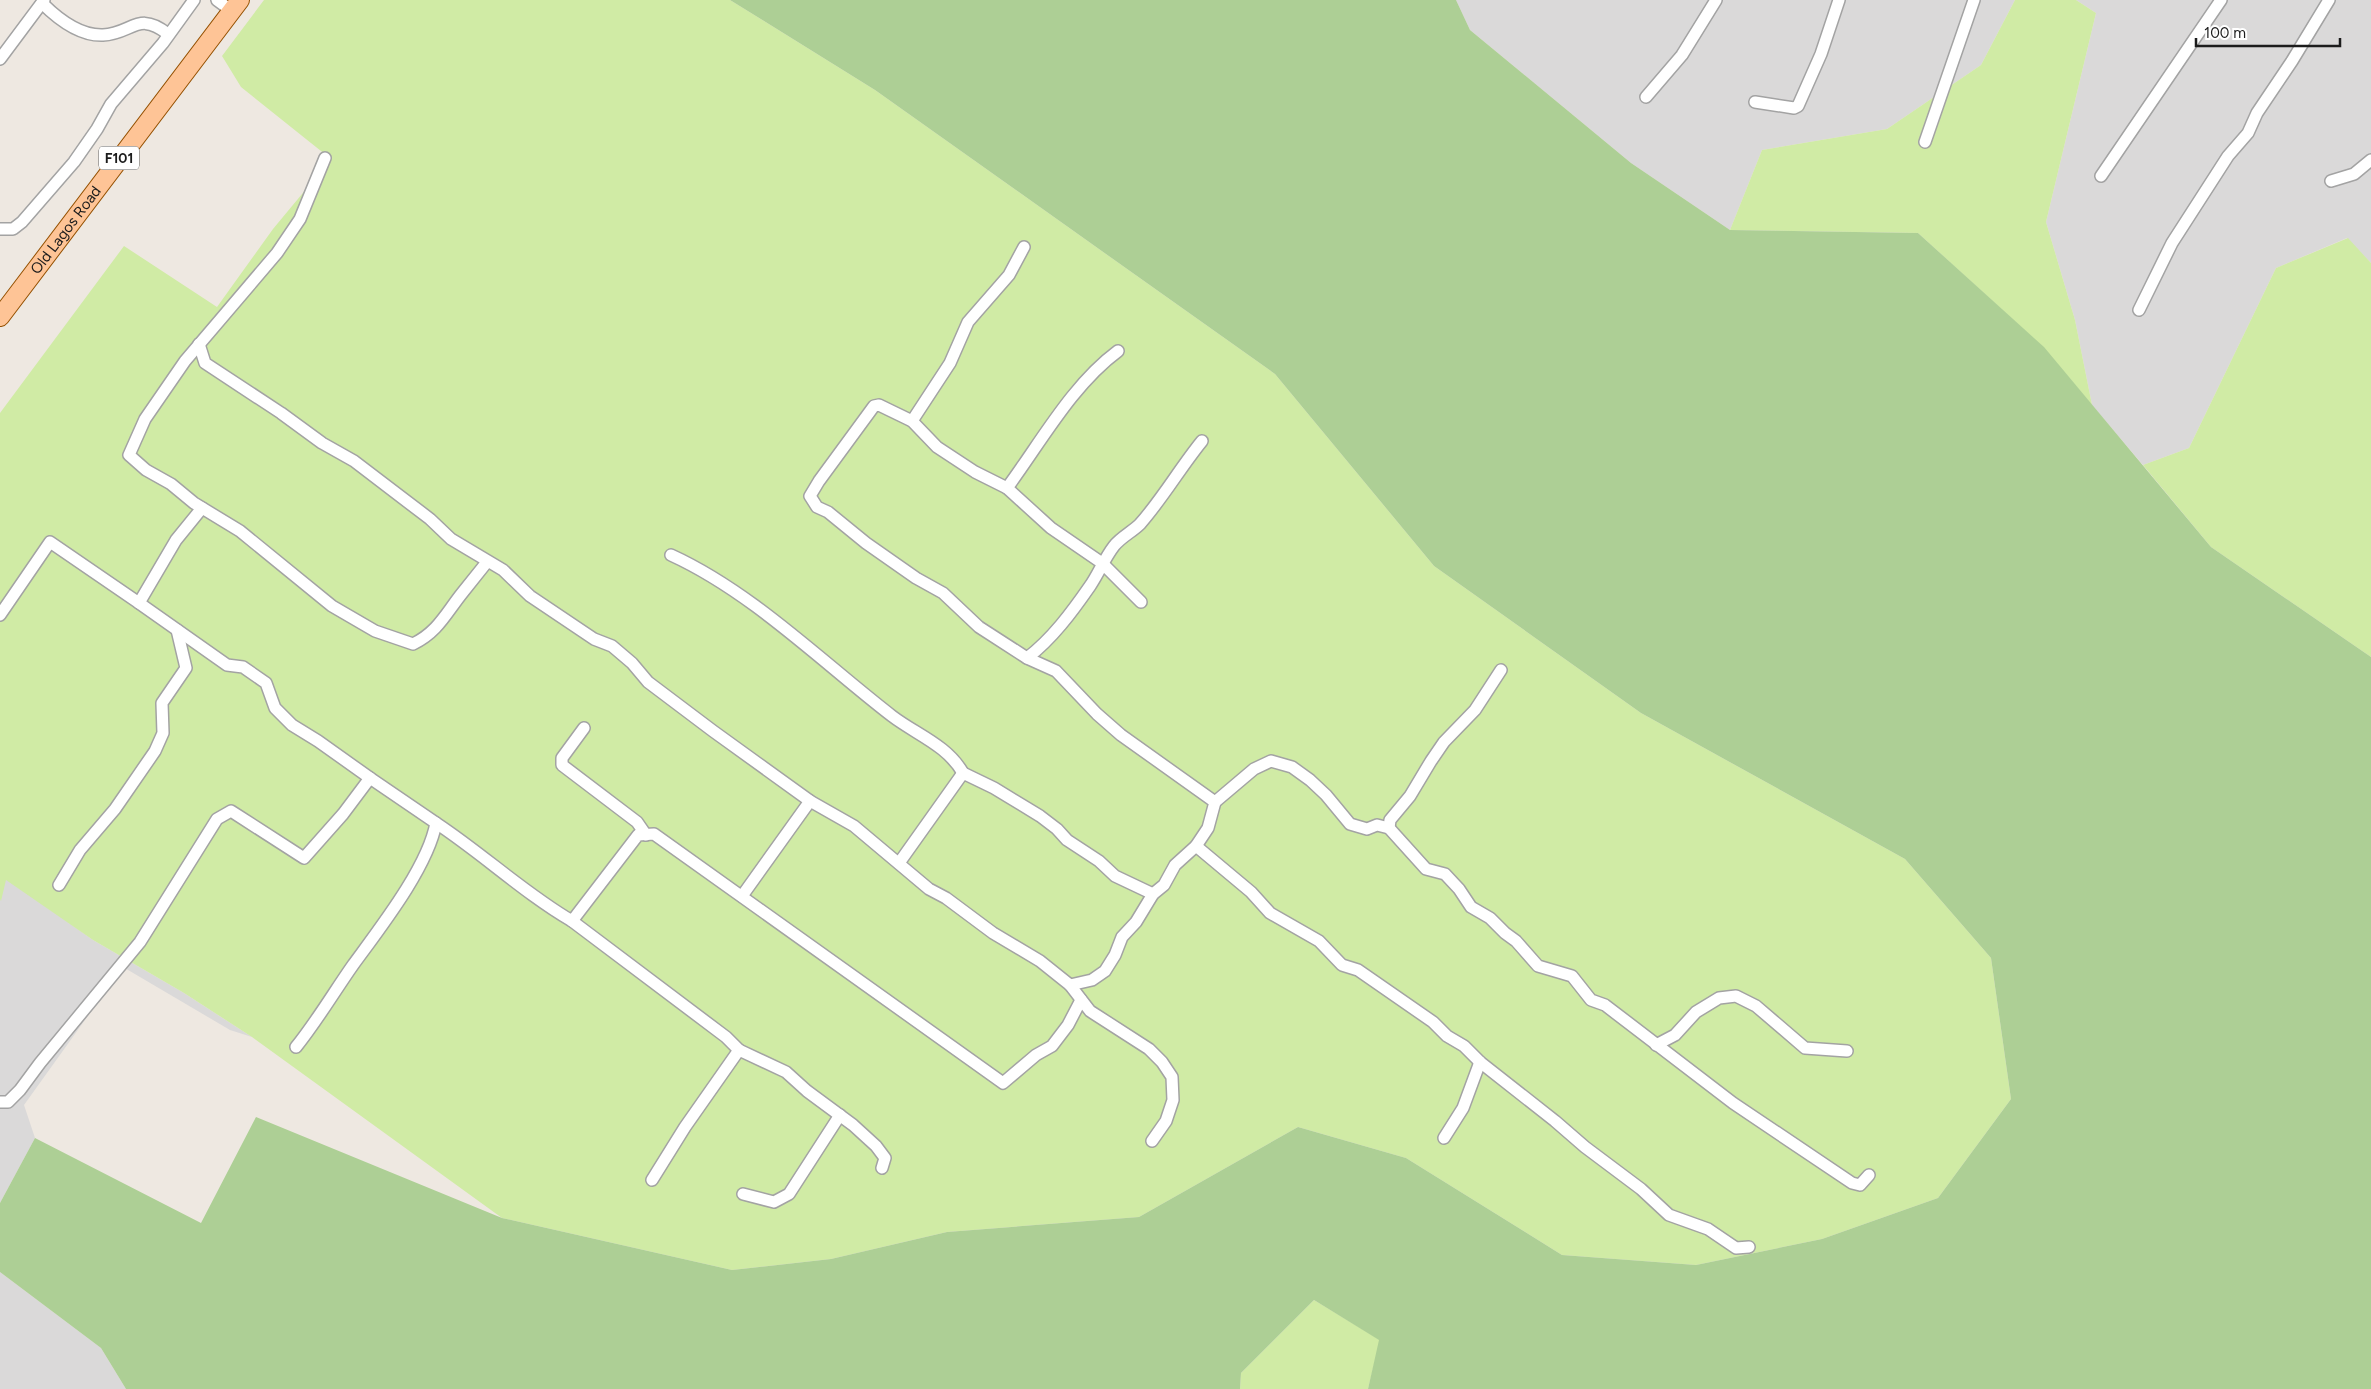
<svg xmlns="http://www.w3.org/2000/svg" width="2371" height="1389" viewBox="0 0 2371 1389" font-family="Figtree,sans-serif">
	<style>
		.residential { fill: #dad9d9 }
		.grass { fill: #d0eba5 }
		.forest { fill: #adcf95 }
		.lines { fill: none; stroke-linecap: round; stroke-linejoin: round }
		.street-casing { stroke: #a3a3a3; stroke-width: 14 }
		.primary-casing { stroke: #945000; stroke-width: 20 }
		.street { stroke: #fff; stroke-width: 11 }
		.primary { stroke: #fec496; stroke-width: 18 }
		.labels { text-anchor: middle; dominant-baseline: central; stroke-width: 4.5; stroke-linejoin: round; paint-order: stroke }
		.shield { fill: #fff; stroke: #606060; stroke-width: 1 }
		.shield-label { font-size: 14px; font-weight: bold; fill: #1c1c1c }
		.street-label { font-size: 15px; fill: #1c1c1c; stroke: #fff }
	</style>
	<rect width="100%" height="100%" fill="#eee8e1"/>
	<!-- residential -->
	<g class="residential">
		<polygon points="1456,0 2015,0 1981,65 1887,129 1762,150 1730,230 1631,163 1470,30"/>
		<polygon points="2076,0 2371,0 2371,263 2347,238 2276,268 2189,448 2143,465 2092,405 2075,320 2046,222 2096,13"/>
		<polygon points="0,874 93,940 184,993 252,1037 230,1030 123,967 24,1105 35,1138 0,1203"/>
		<polygon points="0,1272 101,1348 126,1389 0,1389"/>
	</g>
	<!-- grass -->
	<g class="grass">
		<polygon points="264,0 730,0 875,90 1275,374 1434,566 1641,713 1905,859 1991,958 2011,1099 1938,1198 1822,1239 1696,1265 1562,1255 1406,1158 1298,1127 1139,1217 947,1232 831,1259 732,1270 502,1218 252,1037 184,993 93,940 6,880 1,901 0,899 0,413 124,246 217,307 273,229 331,159 241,87 222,56"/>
		<polygon points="2015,0 2076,0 2096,13 2046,222 2075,320 2092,405 2043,347 1918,233 1730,230 1762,150 1887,129 1981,65"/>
		<polygon points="2348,238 2371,263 2371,657 2211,547 2143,465 2189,448 2276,268"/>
		<polygon points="1314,1300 1380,1340 1368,1389 1240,1389 1241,1373"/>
	</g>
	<!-- forest -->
	<polygon class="forest" points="730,0 1456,0 1470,30 1631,163 1730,230 1918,233 2044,347 2211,547 2371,657 2371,1389 1368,1389 1379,1340 1314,1300 1241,1373 1240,1389 126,1389 101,1348 0,1272 0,1203 35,1138 201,1223 256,1117 502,1218 732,1270 831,1259 947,1232 1139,1217 1298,1127 1406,1158 1562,1255 1696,1265 1822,1239 1938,1198 2011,1099 1991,958 1905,859 1641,713 1434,566 1275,374 875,90"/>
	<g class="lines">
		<defs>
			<g id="street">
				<polyline points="217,0 232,11"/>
				<path d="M42,3C57,18 79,36 103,35C132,34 138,10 168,34"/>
				<polyline points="0,59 44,0"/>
				<polyline points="1646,97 1682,55 1716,0"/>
				<polyline points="1755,102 1794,108 1798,106 1821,54 1839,0"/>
				<polyline points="1925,142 1974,0"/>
				<path d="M325,158L300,219L277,253L185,361L145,419L129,455L146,470L171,484L194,503L240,531L332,606L375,631L413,644C438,632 446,613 463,592C471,582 479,572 487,562"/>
				<polyline points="2101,176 2221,0"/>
				<polyline points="2331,181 2354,174 2371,160"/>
				<polyline points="0,229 13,229 22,222 74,162 97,129 111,104 163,43 194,0"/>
				<polyline points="2139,310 2172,243 2228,156 2248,133 2257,113 2292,61 2329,0"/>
				<polyline points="199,344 205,363 281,413 322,443 354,461 430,519 451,539 503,570 530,596 594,639 612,646 632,663 648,682 713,731 810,801 854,826 929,889 946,898 993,933 1040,961 1070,985 1090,1011 1149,1049 1162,1062 1172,1077 1173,1100 1166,1121 1152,1141"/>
				<polyline points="912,421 950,363 968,322 1009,275 1024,247"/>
				<path d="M1007,488C1041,442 1072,385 1118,351"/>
				<path d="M671,555C752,592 822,662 892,716C917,735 947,745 963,773"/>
				<polyline points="0,615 50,542 139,603"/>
				<path d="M1027,658C1052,639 1072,612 1090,586C1099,573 1104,559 1114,546C1121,537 1132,532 1140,524C1163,498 1180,468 1202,441"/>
				<polyline points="584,728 562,758 562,765 637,822 646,835"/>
				<polyline points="1215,802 1254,769 1271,761 1292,767 1310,780 1326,795 1350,824 1367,829 1377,825 1389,828 1426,869 1445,874 1459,889 1471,907 1490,918 1505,933 1516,941 1538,966 1572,976 1591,1000 1605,1005 1733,1103 1852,1183 1860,1185 1869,1175"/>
				<path d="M436,823C483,854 524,893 572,921L638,835L654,834L1003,1083L1036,1055L1052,1046L1068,1025L1081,1000"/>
				<polyline points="1389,828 1390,820 1410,796 1431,761 1444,742 1475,710 1501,670"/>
				<polyline points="1196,846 1251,892 1270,913 1319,941 1342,965 1358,970 1433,1022 1447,1036 1464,1046 1480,1062 1555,1121 1585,1147 1641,1189 1669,1215 1708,1229 1736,1248 1749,1247"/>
				<polyline points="899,863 963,773 994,788 1040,816 1057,829 1067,840 1099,861 1115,876 1153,894"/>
				<polyline points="59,885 80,850 115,809 155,751 163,733 162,703 186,668 177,630"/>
				<polyline points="742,896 810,801"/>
				<polyline points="572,921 726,1037 739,1050 685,1127 652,1180"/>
				<polyline points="1070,985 1092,980 1105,971 1115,955 1122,937 1136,922 1153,894 1164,885 1175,865 1196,846 1208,828 1215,802 1121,735 1097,714 1056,671 1027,658 979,627 943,593 916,578 866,543 828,512 817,507 810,496 819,481 874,406 879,405 912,421 937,447 975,472 1007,488 1051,528 1102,563 1141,602"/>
				<polyline points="1656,1045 1675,1035 1696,1012 1719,998 1736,996 1756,1006 1805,1048 1847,1051"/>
				<path d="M296,1047C317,1021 334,992 353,965C380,928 428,867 436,823L370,778"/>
				<polyline points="739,1050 786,1072 807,1091 853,1125 876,1146 885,1158 882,1168"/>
				<polyline points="0,1102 8,1102 20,1090 40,1063 140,942 217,819 231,811 304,858 343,814 370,778 318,741 292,725 275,708 266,683 243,667 227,665 139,603 176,540 202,508"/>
				<polyline points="1444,1138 1463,1108 1480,1062"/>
				<polyline points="743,1194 774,1202 789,1194 840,1115"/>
			</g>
			<g id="primary">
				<path id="s1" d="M0,317L240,0"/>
			</g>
		</defs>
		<!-- street casing -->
		<use href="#street" class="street-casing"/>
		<!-- primary casing -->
		<use href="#primary" class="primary-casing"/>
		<!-- street -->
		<use href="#street" class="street"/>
		<!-- primary -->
		<use href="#primary" class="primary"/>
	</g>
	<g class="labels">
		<!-- shield labels -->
		<rect class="shield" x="99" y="146.5" width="40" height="23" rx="4"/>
		<g class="shield-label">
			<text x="119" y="158">F101</text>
		</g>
		<!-- street labels -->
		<g class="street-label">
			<text stroke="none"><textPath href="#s1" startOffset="109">Old Lagos Road</textPath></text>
		</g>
	</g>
	<!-- scale -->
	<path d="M2196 38v8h144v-8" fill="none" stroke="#1c1c1c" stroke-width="2.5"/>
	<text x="2204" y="38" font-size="15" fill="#1c1c1c" stroke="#ffffff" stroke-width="4" paint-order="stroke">100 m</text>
</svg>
